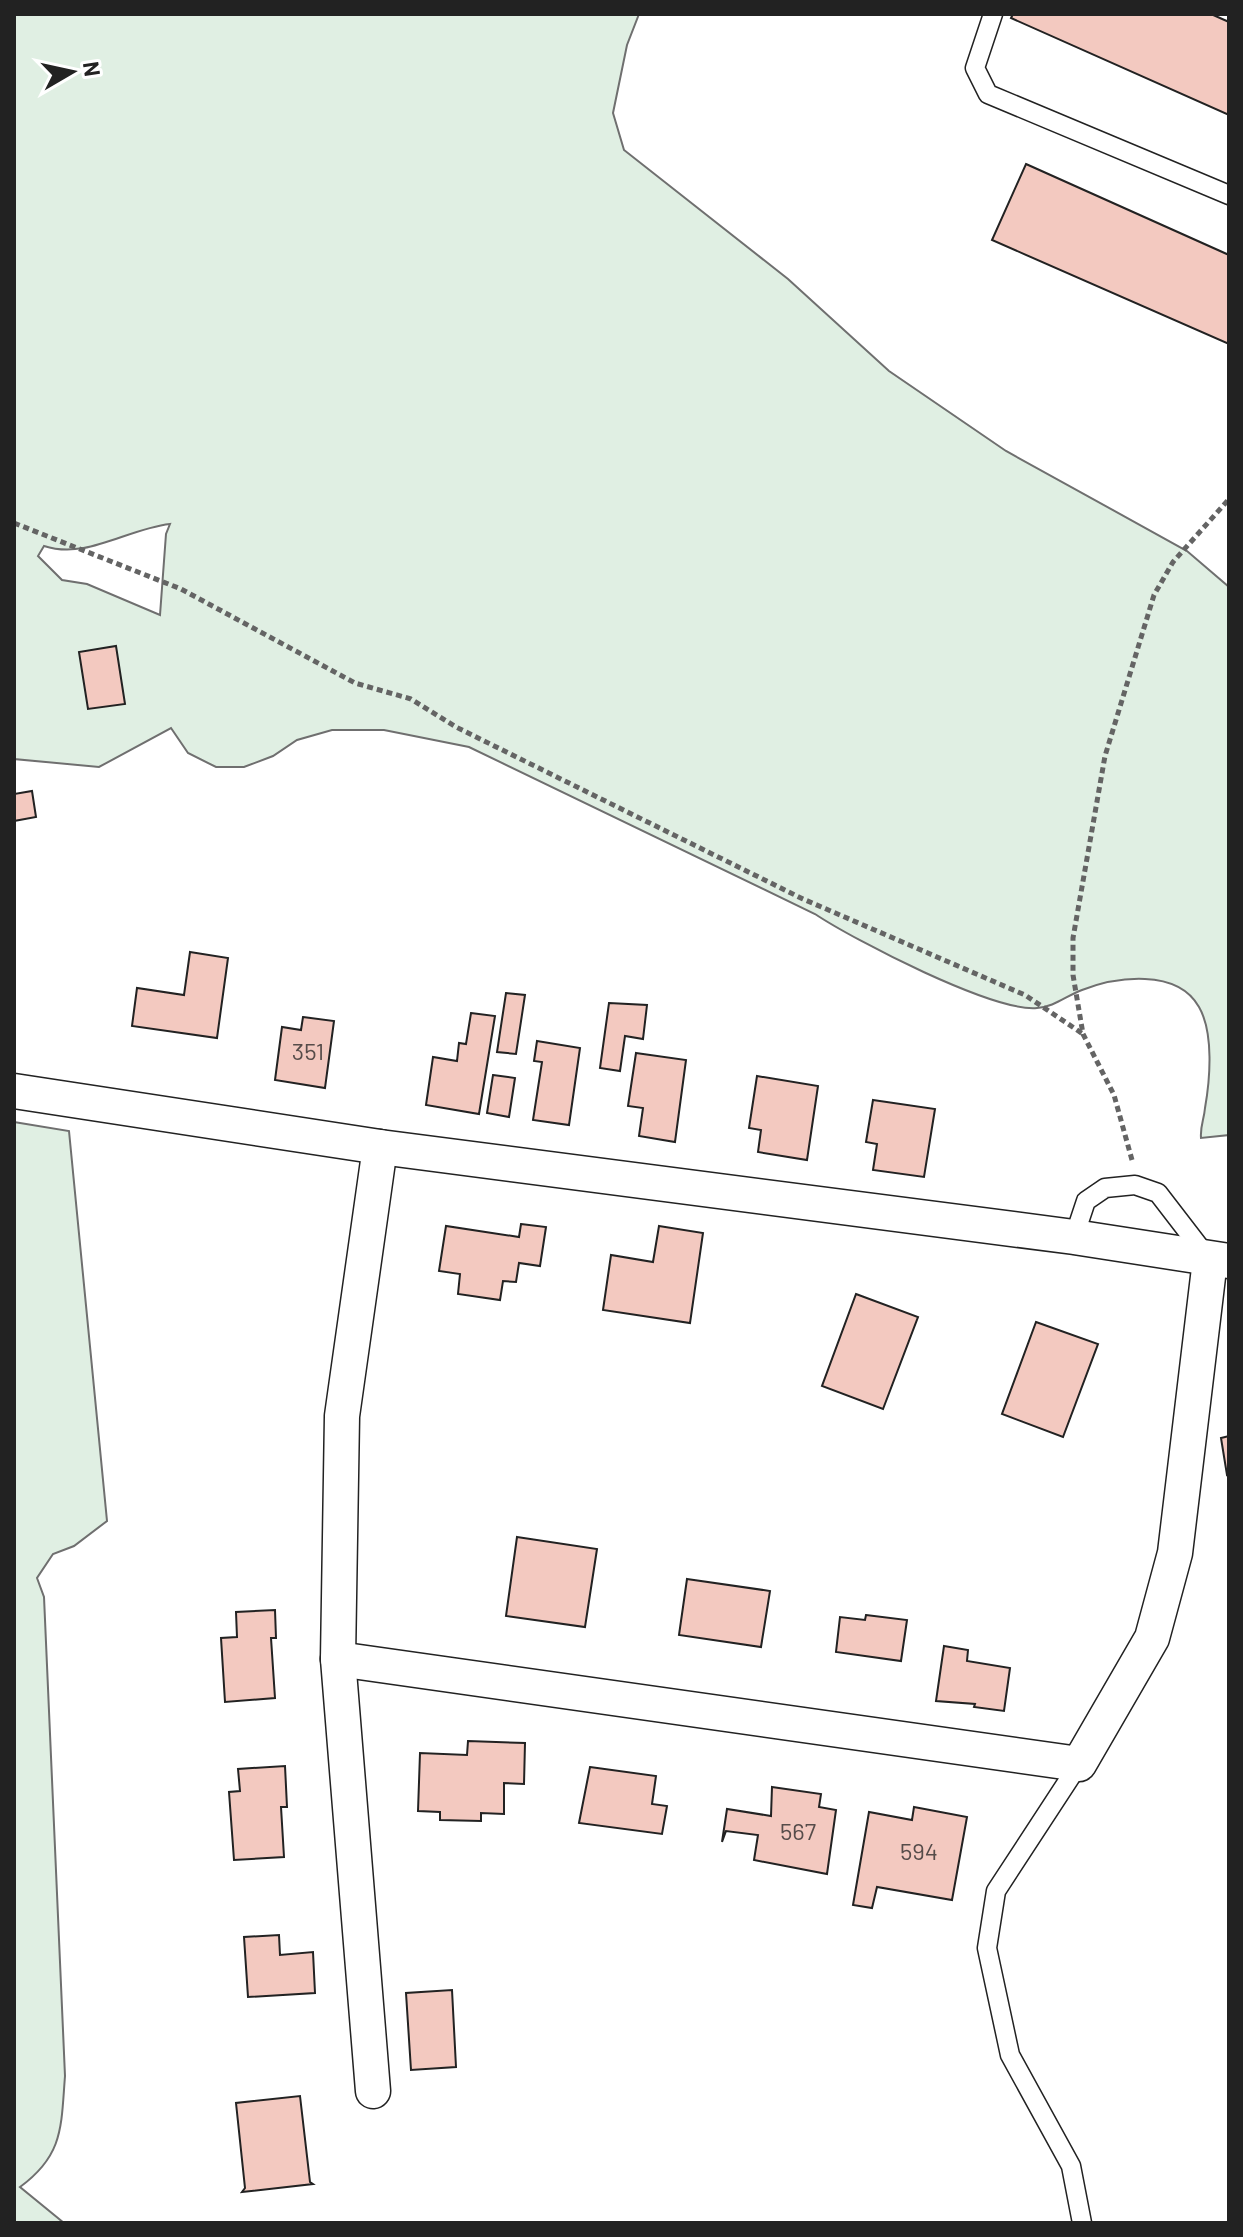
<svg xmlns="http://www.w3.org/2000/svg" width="1243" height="2237" viewBox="0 0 1243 2237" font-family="Barlow,sans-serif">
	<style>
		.green { fill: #e0efe3; stroke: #6f6f6f; stroke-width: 2; fill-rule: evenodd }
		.building { fill: #f3c9c0; stroke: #222; stroke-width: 2 }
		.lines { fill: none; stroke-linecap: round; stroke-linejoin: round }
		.service-casing { stroke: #222; stroke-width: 21 }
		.minor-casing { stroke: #222; stroke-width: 37 }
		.path { stroke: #646464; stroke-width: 5; stroke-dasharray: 6 4; stroke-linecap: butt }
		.service { stroke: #fff; stroke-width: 18 }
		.minor { stroke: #fff; stroke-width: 34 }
		.labels { text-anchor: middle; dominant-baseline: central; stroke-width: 6; stroke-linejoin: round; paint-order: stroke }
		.number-label { font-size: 24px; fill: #564c4a }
	</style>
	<rect width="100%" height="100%" fill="#fff"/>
	<!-- green -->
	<g class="green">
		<path d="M14,14H639L627,45L613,113L624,150L788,279L889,371L1006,451L1187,551L1229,587V1135L1201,1138C1200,1126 1204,1120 1205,1108C1210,1080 1214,1033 1199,1007C1177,968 1116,977 1082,990C1066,996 1054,1007 1037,1008C993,1012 854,940 815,914L469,747L384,730H332L297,740L273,756L244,767H216L188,753L171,728L99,767L14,759ZM170,524L166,534L160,615L87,584L62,580L38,556L44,546C87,560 126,529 170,524Z"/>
		<path d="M14,1122L69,1131L107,1521L74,1546L53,1554L37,1578L44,1597L65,2076C61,2126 64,2155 20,2187L64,2223H14Z"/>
	</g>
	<!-- building -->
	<g class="building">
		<polygon points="1013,14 1211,14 1229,22 1229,115 1011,18"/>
		<polygon points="1026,164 1229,255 1229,344 992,240"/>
		<polygon points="116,646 125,704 88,709 79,652"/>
		<polygon points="32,791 36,817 14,821 14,794"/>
		<polygon points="190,952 228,958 217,1038 132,1026 137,988 184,995"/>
		<polygon points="506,993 525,995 516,1054 497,1052"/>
		<polygon points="609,1003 647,1005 643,1039 625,1036 620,1071 600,1068"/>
		<polygon points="471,1013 495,1016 479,1114 426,1105 433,1057 457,1061 459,1043 466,1044"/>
		<polygon points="303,1017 334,1021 325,1088 275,1080 282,1027 301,1030"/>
		<polygon points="537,1041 580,1048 569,1125 533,1120 542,1062 534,1061"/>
		<polygon points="636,1053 686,1060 675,1142 639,1136 643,1108 628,1106"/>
		<polygon points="493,1075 515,1078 509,1117 487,1113"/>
		<polygon points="757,1076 818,1086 807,1160 758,1152 761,1130 749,1128"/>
		<polygon points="873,1100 935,1109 924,1177 873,1170 877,1144 866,1142"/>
		<polygon points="521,1224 546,1227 540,1266 519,1263 516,1282 503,1281 500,1300 458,1294 460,1274 439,1271 446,1226 519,1237"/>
		<polygon points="659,1226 703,1233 690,1323 603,1310 611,1255 653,1262"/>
		<polygon points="856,1294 918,1317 883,1409 822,1386"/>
		<polygon points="1036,1322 1098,1344 1063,1437 1002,1414"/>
		<polygon points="1229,1436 1229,1474 1227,1475 1221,1438"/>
		<polygon points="517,1537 597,1549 585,1627 506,1616"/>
		<polygon points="687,1579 770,1591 761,1647 679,1635"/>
		<polygon points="275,1610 276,1638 271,1638 275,1698 225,1702 221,1638 237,1637 236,1612"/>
		<polygon points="866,1615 907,1620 901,1661 836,1652 840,1617 865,1620"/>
		<polygon points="944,1646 968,1650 967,1661 1010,1668 1004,1711 974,1707 975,1704 936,1701"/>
		<polygon points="468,1741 525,1743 524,1784 504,1783 504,1814 481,1813 481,1821 440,1820 440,1812 418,1811 420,1753 467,1755"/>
		<polygon points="285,1766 287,1807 281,1807 284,1857 234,1860 229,1792 240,1791 238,1769"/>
		<polygon points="590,1767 656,1776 652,1804 667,1806 662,1834 579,1823"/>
		<polygon points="772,1787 821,1794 819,1807 836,1810 827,1874 754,1860 758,1835 726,1831 722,1842 727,1809 771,1816"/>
		<polygon points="914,1807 967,1817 952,1900 877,1887 872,1908 853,1905 869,1812 912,1820"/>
		<polygon points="279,1935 280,1955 313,1952 315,1993 248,1997 244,1937"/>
		<polygon points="452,1990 456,2067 411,2070 406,1993"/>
		<polygon points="300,2096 310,2182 313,2184 242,2192 245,2188 236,2103"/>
	</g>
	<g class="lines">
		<defs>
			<g id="service">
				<polyline points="993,14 975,68 988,94 1229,195"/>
				<polyline points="1074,1237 1086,1201 1105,1188 1135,1185 1158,1193 1208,1258"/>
				<polyline points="1079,1764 996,1891 987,1948 1010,2055 1071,2166 1082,2223"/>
			</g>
			<g id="minor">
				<polyline points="14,1091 380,1147 1074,1237 1229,1261"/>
				<polyline points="338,1659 1079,1764 1152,1638 1175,1553 1210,1260"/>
				<polyline points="373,2091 338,1659 342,1416 380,1147"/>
			</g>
		</defs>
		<!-- service casing -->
		<use href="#service" class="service-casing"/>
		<!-- minor casing -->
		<use href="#minor" class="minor-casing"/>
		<!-- path -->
		<g class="path">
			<polyline points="14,523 181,589 355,683 411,699 456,727 803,899 1025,995 1083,1034"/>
			<polyline points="1132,1160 1114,1095 1083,1034 1073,975 1073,938 1105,756 1154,595 1173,562 1229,499"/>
		</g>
		<!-- service -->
		<use href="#service" class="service"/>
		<!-- minor -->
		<use href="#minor" class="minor"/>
	</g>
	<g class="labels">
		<!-- number labels -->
		<g class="number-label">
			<text x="308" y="1050">351</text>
			<text x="798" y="1830">567</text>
			<text x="919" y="1850">594</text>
		</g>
	</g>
	<!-- border -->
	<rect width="1243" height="2237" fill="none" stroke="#222222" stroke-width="32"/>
	<!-- north arrow -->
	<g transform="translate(72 72) rotate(81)" stroke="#ffffff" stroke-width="6" paint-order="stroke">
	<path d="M0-6L14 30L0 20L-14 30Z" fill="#222222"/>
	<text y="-12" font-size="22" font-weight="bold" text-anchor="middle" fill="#222222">N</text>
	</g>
</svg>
